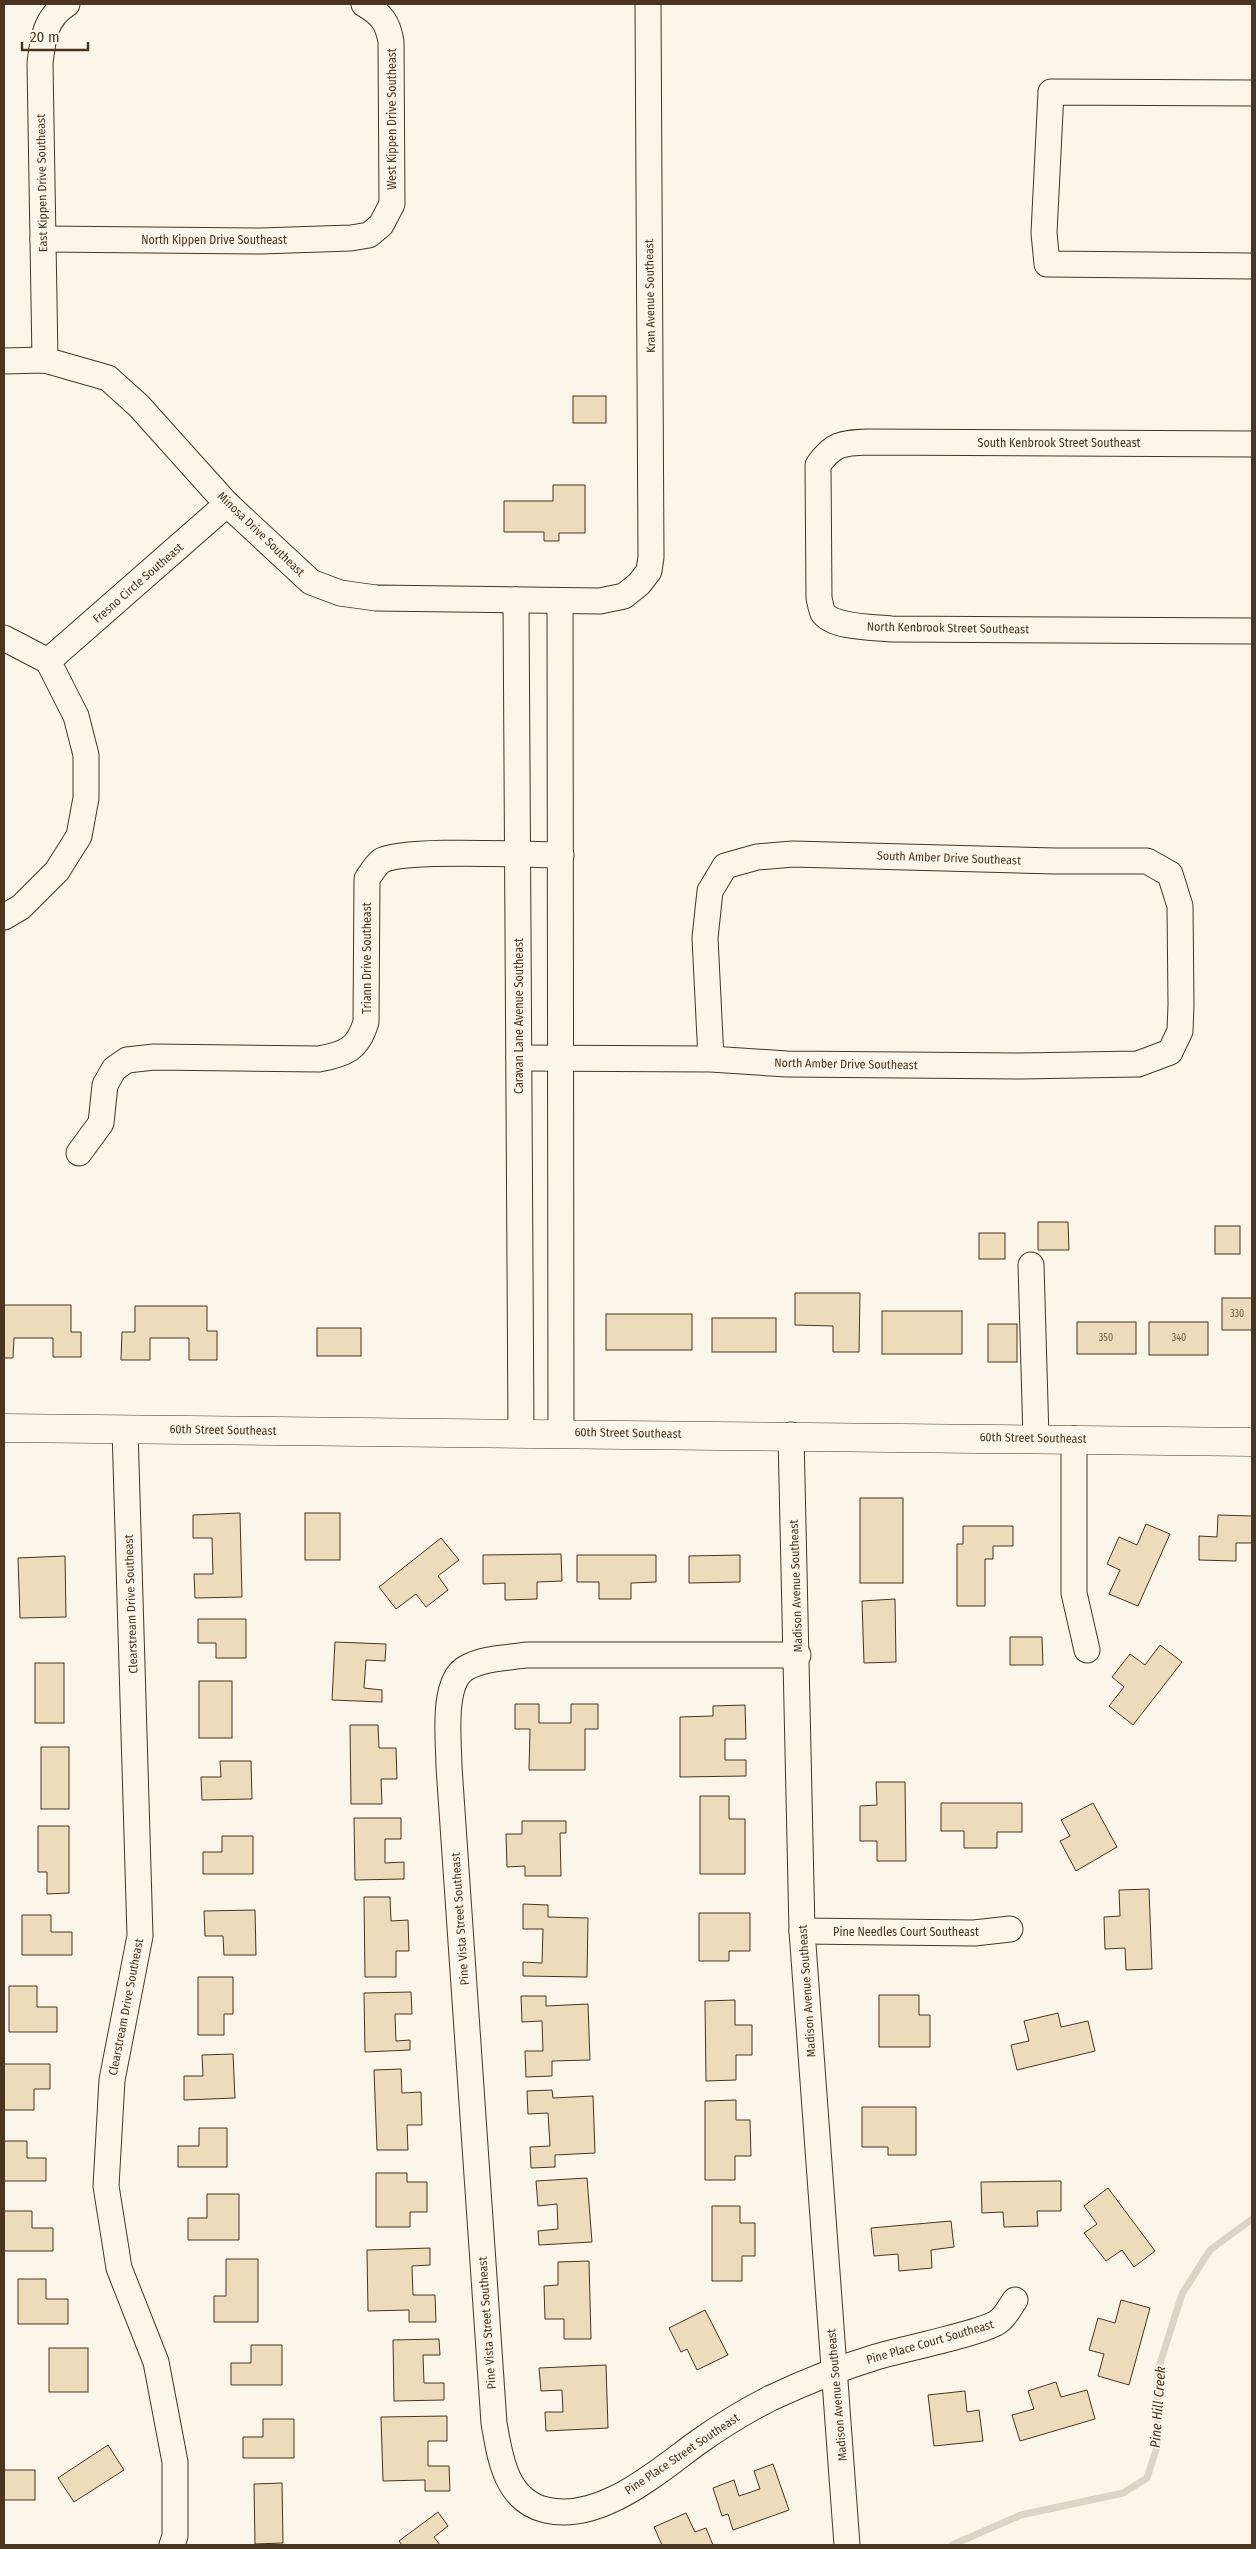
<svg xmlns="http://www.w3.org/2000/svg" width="1256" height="2549" viewBox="0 0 1256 2549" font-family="'Fira Sans Condensed',sans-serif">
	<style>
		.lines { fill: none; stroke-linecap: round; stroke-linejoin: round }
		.stream { stroke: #dcd4c6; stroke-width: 7 }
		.building { fill: #ecdcbc; stroke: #4a3520 }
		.minor-casing { stroke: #4a3520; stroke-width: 27 }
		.major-casing { stroke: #4a3520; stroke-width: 29 }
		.minor { stroke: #fbf6e9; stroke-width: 25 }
		.major { stroke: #fbf6e9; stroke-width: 28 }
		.labels { text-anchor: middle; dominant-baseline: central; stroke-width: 4; stroke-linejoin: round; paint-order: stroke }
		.number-label { font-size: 10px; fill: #725f47 }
		.street-label { font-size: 12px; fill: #4a3520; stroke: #fbf6e9 }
		.water-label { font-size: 14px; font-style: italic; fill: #4a3520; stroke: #fbf6e9 }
	</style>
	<rect width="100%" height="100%" fill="#fbf6e9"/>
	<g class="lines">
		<!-- stream -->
		<polyline class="stream" points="952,2545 1021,2515 1123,2493 1147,2478 1157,2447 1158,2370 1182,2294 1210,2250 1252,2219"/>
	</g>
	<!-- building -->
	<g class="building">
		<rect x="573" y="396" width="33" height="27"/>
		<polygon points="553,485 585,485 585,533 559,533 559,541 544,541 544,532 504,532 504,501 553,501"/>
		<polygon points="1038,1222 1068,1222 1069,1250 1038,1250"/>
		<rect x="1215" y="1226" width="25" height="28"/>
		<rect x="979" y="1233" width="26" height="26"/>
		<polygon points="795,1293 860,1293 859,1352 833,1352 833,1326 795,1325"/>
		<rect x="1222" y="1298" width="30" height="32"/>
		<polygon points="4,1305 71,1305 71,1332 81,1332 81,1357 53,1357 53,1338 14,1338 13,1358 4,1358"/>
		<polygon points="135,1306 207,1306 207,1331 217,1331 217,1360 189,1360 189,1338 150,1338 150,1360 121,1360 122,1332 135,1332"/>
		<rect x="882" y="1311" width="80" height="43"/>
		<rect x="606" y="1314" width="86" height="36"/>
		<rect x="712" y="1318" width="64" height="34"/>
		<rect x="1077" y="1322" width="59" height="32"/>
		<rect x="1149" y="1322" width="59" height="33"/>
		<rect x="988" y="1324" width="29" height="38"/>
		<rect x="317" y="1328" width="44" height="28"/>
		<rect x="860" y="1498" width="43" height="85"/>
		<polygon points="240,1513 242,1597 195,1598 194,1574 213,1574 212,1538 193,1538 193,1515"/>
		<rect x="305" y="1513" width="35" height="47"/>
		<polygon points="1218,1515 1252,1516 1252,1543 1236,1543 1236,1561 1199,1560 1199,1536 1217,1537"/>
		<polygon points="1146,1524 1170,1534 1138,1606 1109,1594 1120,1570 1107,1564 1119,1537 1137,1545"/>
		<polygon points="963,1526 1013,1526 1013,1546 993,1546 993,1559 985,1559 985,1606 957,1606 957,1544 963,1544"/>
		<polygon points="441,1538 459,1560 438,1576 448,1590 426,1607 416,1594 396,1609 379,1587"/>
		<polygon points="561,1554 562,1581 537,1582 537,1599 505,1600 505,1583 483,1584 483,1555"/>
		<polygon points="577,1555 656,1555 656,1582 631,1583 631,1599 599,1599 599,1582 577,1582"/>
		<polygon points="740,1555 740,1582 689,1583 689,1556"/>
		<polygon points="65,1556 66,1617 20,1618 18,1558"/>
		<polygon points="895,1599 896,1662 864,1663 862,1601"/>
		<polygon points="198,1619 246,1619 246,1658 216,1658 216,1643 198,1643"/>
		<polygon points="1010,1637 1042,1637 1043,1665 1010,1665"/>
		<polygon points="335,1642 386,1644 385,1661 366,1660 364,1688 382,1690 382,1702 332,1700"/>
		<polygon points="1160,1645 1182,1662 1133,1725 1109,1706 1124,1687 1112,1677 1130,1654 1145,1665"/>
		<rect x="35" y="1663" width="29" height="60"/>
		<rect x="199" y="1681" width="33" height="57"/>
		<polygon points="515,1704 539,1704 539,1723 571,1723 571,1704 598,1704 598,1729 585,1729 585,1770 529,1770 530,1729 515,1729"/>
		<polygon points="745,1705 746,1739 725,1739 725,1760 746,1760 746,1776 680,1777 680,1717 713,1716 713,1706"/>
		<polygon points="350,1725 378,1725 379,1748 396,1748 397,1779 381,1779 382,1804 351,1804"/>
		<rect x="41" y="1747" width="28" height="62"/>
		<polygon points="220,1761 251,1761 252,1799 202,1800 201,1777 221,1777"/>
		<polygon points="876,1782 905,1782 906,1861 877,1861 877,1841 860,1841 860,1806 877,1805"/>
		<polygon points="700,1796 729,1796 729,1819 745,1819 745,1874 700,1874"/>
		<polygon points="941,1803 1022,1803 1022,1832 997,1832 997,1848 964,1848 964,1831 941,1831"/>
		<polygon points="1093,1803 1117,1847 1076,1871 1060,1841 1070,1836 1061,1820"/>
		<polygon points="354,1818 401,1818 401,1839 385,1839 385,1863 404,1862 404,1879 355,1880"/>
		<polygon points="522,1821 566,1821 566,1833 560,1833 561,1876 525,1876 525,1866 507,1867 506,1834 522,1834"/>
		<polygon points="38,1826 69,1826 69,1893 47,1894 47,1872 38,1872"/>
		<polygon points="222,1836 253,1836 253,1874 203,1874 203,1852 222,1852"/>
		<polygon points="1149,1889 1152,1969 1126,1970 1125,1948 1105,1949 1104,1917 1120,1916 1119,1890"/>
		<polygon points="364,1897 390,1897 391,1921 408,1920 409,1951 396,1951 396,1977 365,1977"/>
		<polygon points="523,1904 548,1905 548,1917 588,1918 587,1977 523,1976 523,1962 542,1963 543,1929 523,1929"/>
		<polygon points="255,1910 256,1955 224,1955 223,1936 205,1936 204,1911"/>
		<polygon points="699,1913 750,1913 750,1951 729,1951 729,1961 699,1961"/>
		<polygon points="22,1915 51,1915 51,1932 72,1932 72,1955 22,1955"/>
		<polygon points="198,1977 233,1977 233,2014 224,2014 224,2035 198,2035"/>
		<polygon points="9,1986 37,1986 37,2007 57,2007 57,2032 9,2032"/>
		<polygon points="411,1992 412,2014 395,2014 396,2041 410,2040 410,2050 365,2052 364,1993"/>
		<polygon points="879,1995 919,1995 919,2015 930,2015 930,2047 879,2047"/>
		<polygon points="521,1996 546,1996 546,2006 588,2004 590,2060 552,2061 552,2076 526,2077 525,2051 543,2051 542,2021 522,2022"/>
		<polygon points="735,2000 735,2025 752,2025 752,2055 736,2055 736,2080 706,2081 705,2001"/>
		<polygon points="1058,2013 1061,2027 1088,2021 1095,2051 1017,2070 1011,2045 1029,2041 1024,2021"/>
		<polygon points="233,2054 235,2098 184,2100 184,2076 203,2076 202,2055"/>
		<polygon points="4,2064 50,2064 50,2089 34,2089 34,2110 4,2110"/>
		<polygon points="401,2069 402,2093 421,2092 422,2125 407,2125 408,2150 377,2150 374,2070"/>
		<polygon points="552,2090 553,2098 593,2096 595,2153 555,2155 555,2167 531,2168 530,2147 550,2146 548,2113 528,2114 527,2091"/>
		<polygon points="736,2100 736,2120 750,2120 751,2156 735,2156 735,2180 705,2180 705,2101"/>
		<polygon points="862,2107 916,2107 916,2155 888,2155 888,2147 862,2147"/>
		<polygon points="199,2128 227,2128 227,2167 178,2167 178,2146 199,2146"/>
		<polygon points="4,2141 27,2141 27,2158 46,2158 46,2181 4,2181"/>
		<polygon points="376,2173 407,2173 407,2182 427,2182 427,2212 410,2212 410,2227 376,2227"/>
		<polygon points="587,2178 592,2242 539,2245 538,2231 558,2229 557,2204 538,2206 536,2181"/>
		<polygon points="1061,2181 1061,2211 1037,2211 1038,2226 1004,2227 1003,2212 982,2213 981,2182"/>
		<polygon points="1108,2188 1155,2251 1134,2267 1122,2250 1106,2261 1084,2233 1097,2224 1084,2206"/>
		<polygon points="207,2194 239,2194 239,2240 188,2240 188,2218 207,2218"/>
		<polygon points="712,2206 740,2206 740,2223 755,2223 755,2256 742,2256 742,2281 712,2281"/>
		<polygon points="4,2211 32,2211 32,2228 53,2228 53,2251 4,2251"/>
		<polygon points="951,2221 954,2247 931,2250 932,2268 899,2271 898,2254 874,2256 871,2228"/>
		<polygon points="430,2248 430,2265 412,2266 413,2295 435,2295 436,2322 409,2322 409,2310 368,2311 367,2250"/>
		<polygon points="226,2259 258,2259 258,2322 214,2322 214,2296 226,2296"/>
		<polygon points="589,2261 591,2339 564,2339 564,2319 545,2319 544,2286 558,2285 558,2262"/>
		<polygon points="18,2279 46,2279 46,2299 68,2299 68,2324 18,2324"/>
		<polygon points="1121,2300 1150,2308 1129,2385 1098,2376 1104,2354 1089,2350 1098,2318 1115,2323"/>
		<polygon points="705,2310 728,2355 697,2370 687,2349 681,2352 669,2328"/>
		<polygon points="439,2339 440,2355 423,2355 424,2383 444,2383 444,2400 394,2401 393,2340"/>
		<polygon points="251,2345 282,2345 282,2385 231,2385 231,2363 251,2363"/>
		<rect x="49" y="2348" width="39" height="44"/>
		<polygon points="606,2365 608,2428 546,2431 545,2412 563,2412 562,2390 541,2391 539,2368"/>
		<polygon points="1056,2382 1061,2397 1087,2390 1095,2419 1020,2441 1012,2415 1034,2409 1028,2391"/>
		<polygon points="965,2391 967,2412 979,2410 983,2441 934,2446 928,2395"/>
		<polygon points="447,2416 447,2441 428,2441 428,2466 449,2466 450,2491 425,2491 425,2480 383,2481 381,2417"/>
		<polygon points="263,2419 294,2419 294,2458 243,2458 243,2437 263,2437"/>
		<polygon points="108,2445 124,2470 74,2502 58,2478"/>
		<polygon points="773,2464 789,2510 733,2530 728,2514 722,2516 713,2488 734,2480 739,2496 760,2489 754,2471"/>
		<rect x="4" y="2470" width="31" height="30"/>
		<polygon points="282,2483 283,2543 255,2544 254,2484"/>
		<polygon points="438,2512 448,2526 434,2537 440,2545 402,2545 399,2541"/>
		<polygon points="686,2513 695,2532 706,2528 713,2545 662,2545 654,2527"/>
	</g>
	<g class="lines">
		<defs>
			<g id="minor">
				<polyline points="1252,93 1051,92 1044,233 1047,264 1252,266"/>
				<path d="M43,239L261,241L351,238L369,235L381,225L392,204L391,42C388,22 381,14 364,4"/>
				<path d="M45,360L40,63C43,38 45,18 67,4"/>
				<polyline points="4,361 45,360 108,378 139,406 227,504 311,582 340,593 376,598 600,601 624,596 639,584 649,571 651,557 648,4"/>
				<path d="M1252,444L867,442C841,443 833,444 818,465L819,598C820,602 821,609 823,613C834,628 874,627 891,629L1252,631"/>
				<polyline points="516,600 521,1432"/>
				<polyline points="560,601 561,1433"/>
				<polyline points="4,638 48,661 76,716 86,755 86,798 79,836 57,871 21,907 4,917"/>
				<polyline points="48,661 227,504"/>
				<polyline points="519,1058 711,1059 787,1064 1020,1066 1138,1064 1170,1052 1180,1031 1181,1005 1180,906 1170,874 1147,861 1055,861 793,854 757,857 725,866 710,891 705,938 711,1059"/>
				<path d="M79,1153L101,1123L105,1085L114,1069L127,1060L154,1057L319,1059C346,1054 358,1049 366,1022L367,879C371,873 375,866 381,861C402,848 529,855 561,855"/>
				<polyline points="1031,1265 1036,1438"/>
				<polyline points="125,1429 140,1936 112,2080 106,2186 119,2268 156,2362 175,2462 175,2536 172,2545"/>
				<polyline points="791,1435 802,1931 847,2545"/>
				<polyline points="1074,1439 1074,1593 1087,1650"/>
				<path d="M798,1655H526C506,1658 483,1658 466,1668C441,1682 449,1743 449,1767L494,2423C500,2458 506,2501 546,2510C600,2523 657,2472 697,2443C721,2426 745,2411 771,2398C805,2382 840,2368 876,2357C899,2350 987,2332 999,2321C1006,2316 1010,2307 1015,2300"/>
				<polyline points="802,1931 974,1933 1010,1929"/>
			</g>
			<polyline id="major" points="4,1428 1252,1442"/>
		</defs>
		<!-- minor casing -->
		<use href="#minor" class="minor-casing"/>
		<!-- major casing -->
		<use href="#major" class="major-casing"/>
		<!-- minor -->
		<use href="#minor" class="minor"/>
		<!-- major -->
		<use href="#major" class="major"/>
	</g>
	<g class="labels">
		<!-- number labels -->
		<g class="number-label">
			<text x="1237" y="1314">330</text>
			<text x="1106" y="1338">350</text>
			<text x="1179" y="1338">340</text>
		</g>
		<!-- street labels -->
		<g class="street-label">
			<text transform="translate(392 119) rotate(-90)">West Kippen Drive Southeast</text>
			<text transform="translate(42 183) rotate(-91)">East Kippen Drive Southeast</text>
			<text x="214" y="240">North Kippen Drive Southeast</text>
			<text transform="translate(650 296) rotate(-91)">Kran Avenue Southeast</text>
			<text x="1059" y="443">South Kenbrook Street Southeast</text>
			<text transform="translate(261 534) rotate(44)">Minosa Drive Southeast</text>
			<text transform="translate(138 583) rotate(-41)">Fresno Circle Southeast</text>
			<text transform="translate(948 628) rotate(1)">North Kenbrook Street Southeast</text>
			<text transform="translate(949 858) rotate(2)">South Amber Drive Southeast</text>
			<text transform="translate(367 958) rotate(-90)">Triann Drive Southeast</text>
			<text transform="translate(519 1016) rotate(-90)">Caravan Lane Avenue Southeast</text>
			<text transform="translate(846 1064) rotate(1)">North Amber Drive Southeast</text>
			<text transform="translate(223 1430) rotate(1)">60th Street Southeast</text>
			<text transform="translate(628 1433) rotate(1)">60th Street Southeast</text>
			<text transform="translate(1033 1438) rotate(1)">60th Street Southeast</text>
			<text transform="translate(796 1586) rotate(-92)">Madison Avenue Southeast</text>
			<text transform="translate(131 1604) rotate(-92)">Clearstream Drive Southeast</text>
			<text transform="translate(460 1919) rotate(-94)">Pine Vista Street Southeast</text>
			<text x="906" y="1932">Pine Needles Court Southeast</text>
			<text transform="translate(807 1991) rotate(-94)">Madison Avenue Southeast</text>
			<text transform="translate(126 2007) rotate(-79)">Clearstream Drive Southeast</text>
			<text transform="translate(487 2323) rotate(-94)">Pine Vista Street Southeast</text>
			<text transform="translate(930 2342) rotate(-16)">Pine Place Court Southeast</text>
			<text transform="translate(837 2395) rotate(-95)">Madison Avenue Southeast</text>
			<text transform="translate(682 2454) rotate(-34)">Pine Place Street Southeast</text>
		</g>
		<!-- water labels -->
		<g class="water-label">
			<text transform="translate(1158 2407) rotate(-86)">Pine Hill Creek</text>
		</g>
	</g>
	<!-- border -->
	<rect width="1256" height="2549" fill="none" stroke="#4a3520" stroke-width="10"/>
	<!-- scale -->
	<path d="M22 42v8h66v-8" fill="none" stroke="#4a3520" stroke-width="2.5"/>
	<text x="30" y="42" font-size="15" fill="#4a3520" stroke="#fbf6e9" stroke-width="4" paint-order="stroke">20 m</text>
</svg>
